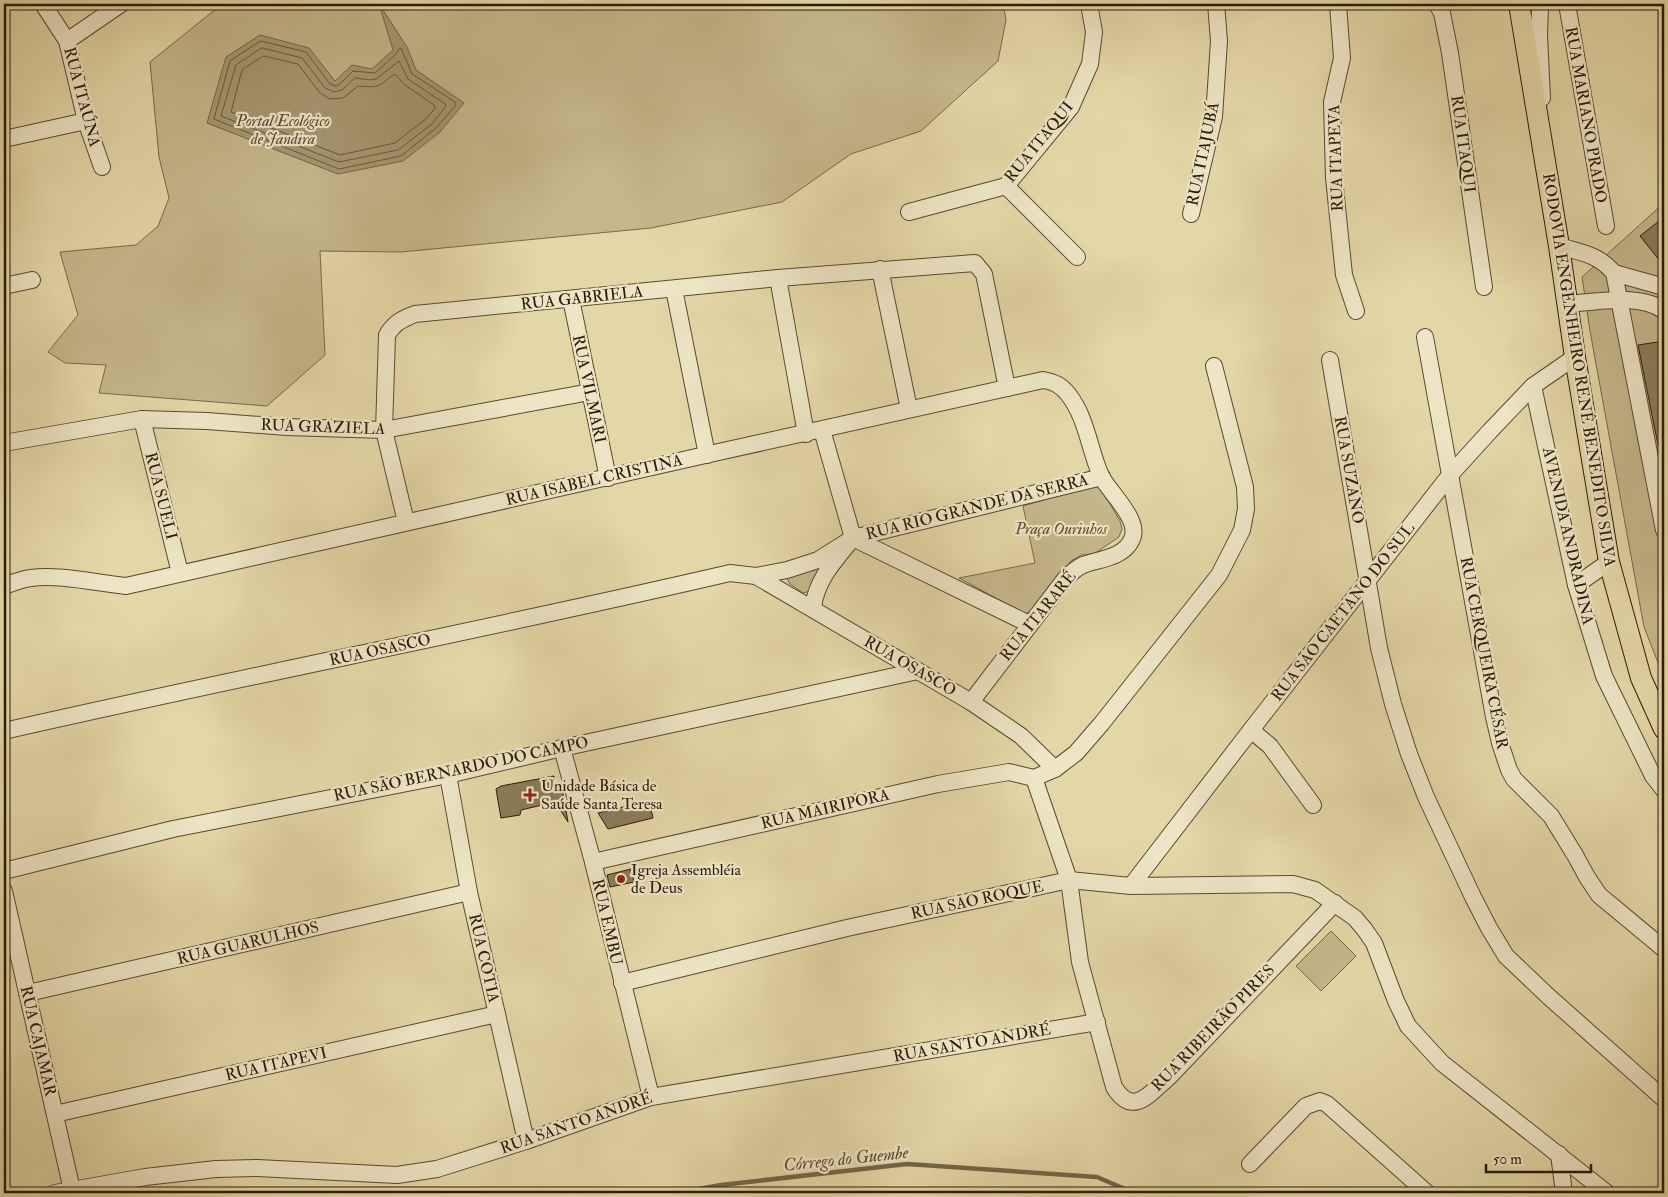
<svg xmlns="http://www.w3.org/2000/svg" width="1668" height="1197" viewBox="0 0 1668 1197" font-family="'IM FELL Double Pica',serif">
	<style>
		.green { fill: #c5b78c; stroke: #78684a }
		.water { fill: #a59771; stroke: #746547 }
		.lines { fill: none; stroke-linecap: round; stroke-linejoin: round }
		.shore { stroke: #68583c; stroke-width: 1 }
		.stream { stroke: #746547; stroke-width: 4.5 }
		.building { fill: #8b7c5a; stroke: #2b1a07 }
		.minor-casing { stroke: #59492f; stroke-width: 18 }
		.major-casing { stroke: #2b1a07; stroke-width: 22 }
		.minor { stroke: #ede5c6; stroke-width: 16 }
		.major { stroke: #e4d7a7; stroke-width: 20 }
		.poi-dot { fill: #8f2418; stroke: #ede5c6; stroke-width: 2 }
		.labels { text-anchor: middle; dominant-baseline: central; stroke-width: 4.5; stroke-linejoin: round; paint-order: stroke }
		.street-label { font-size: 16px; fill: #2b1a07; stroke: #ede5c6 }
		.park-label { font-size: 16px; font-style: italic; fill: #59492f; stroke: #ede5c6 }
		.poi-label { font-size: 16px; fill: #2b1a07; stroke: #ede5c6; text-anchor: start }
		.water-label { font-size: 18px; font-style: italic; fill: #5c4c31; stroke: #ede5c6 }
	</style>
	<rect width="100%" height="100%" fill="#e4d7a7"/>
	<filter id="stains"><feTurbulence type="fractalNoise" baseFrequency=".004" numOctaves="4"/><feColorMatrix values="0 0 0 0 .2 0 0 0 0 .09 0 0 0 0 .02 0 0 0 .5 -.17"/></filter>
	<radialGradient id="worn" r=".72"><stop offset=".6" stop-color="#630" stop-opacity="0"/><stop offset="1" stop-color="#630" stop-opacity=".3"/></radialGradient>
	<!-- green -->
	<g class="green">
		<polygon points="222,4 1003,4 1006,20 998,61 921,131 851,154 782,202 651,228 401,252 320,251 325,355 267,406 99,393 106,365 65,363 48,352 78,315 60,252 136,245 158,226 169,198 159,157 150,62"/>
		<polygon points="1664,203 1664,678 1644,627 1590,331 1582,277"/>
		<polygon points="1095,485 1102,490 1120,521 1122,529 1119,537 1094,554 1081,555 1071,561 1035,608 1029,613 1023,613 959,578 1035,563 1023,506"/>
		<polygon points="823,561 811,591 803,593 789,583 787,578"/>
		<polygon points="1331,931 1356,956 1321,991 1296,966"/>
	</g>
	<!-- water -->
	<polygon class="water" points="379,4 407,47 416,70 464,103 440,132 403,161 338,174 207,123 226,57 260,35 309,48 335,81 352,65 372,69 393,50"/>
	<g class="lines">
		<!-- shore -->
		<g class="shore">
			<polygon points="261,41 306,52 330,84 335,86 339,85 353,71 375,73 396,54 399,49 401,48 412,74 455,102 456,105 436,128 401,156 339,169 214,119 230,61"/>
			<polygon points="262,48 302,58 325,88 334,92 342,90 355,78 371,80 376,79 399,61 408,79 445,104 446,106 432,124 398,150 339,162 221,116 236,65"/>
			<path d="M264,56L298,64L320,93L330,99L343,98L358,86C382,88 377,86 395,74L405,85L434,105L435,108L427,118L395,143L340,155L231,112L242,70Z"/>
		</g>
		<!-- stream -->
		<polyline class="stream" points="677,1193 721,1185 907,1164 1097,1177 1134,1193"/>
	</g>
	<!-- building -->
	<g class="building">
		<polygon points="1659,221 1664,227 1664,266 1640,236"/>
		<polygon points="1664,341 1664,449 1659,450 1638,345"/>
		<polygon points="554,776 555,787 562,788 568,822 555,802 521,810 520,815 501,818 496,789 501,786"/>
		<polygon points="649,801 653,818 608,829 598,813"/>
		<polygon points="631,869 634,882 610,887 607,875"/>
	</g>
	<g class="lines">
		<defs>
			<g id="minor">
				<polyline points="43,4 67,41 86,121 102,167"/>
				<polyline points="1338,4 1342,58 1332,102 1334,178 1344,275 1356,311"/>
				<polyline points="1437,4 1442,13 1450,53 1484,287"/>
				<polyline points="1540,4 1539,36 1542,98"/>
				<polyline points="1567,4 1606,226"/>
				<polyline points="67,41 121,4"/>
				<polyline points="4,139 86,121"/>
				<polyline points="1006,186 1077,257"/>
				<polyline points="909,212 1006,186 1071,107 1090,64 1094,32 1089,4"/>
				<polyline points="1191,214 1214,117 1219,41 1216,4"/>
				<path d="M1559,246C1582,253 1598,254 1614,273L1664,530"/>
				<polyline points="880,269 909,409"/>
				<polyline points="1614,273 1664,287"/>
				<polyline points="778,278 806,434"/>
				<polyline points="4,286 32,280"/>
				<polyline points="674,289 707,455"/>
				<polyline points="571,299 608,478"/>
				<path d="M1567,304C1595,302 1641,293 1664,311"/>
				<polyline points="1425,337 1494,717 1500,743 1509,770 1514,779 1551,816 1575,855 1587,877 1599,895 1664,949"/>
				<polyline points="1330,360 1379,648 1393,704 1409,754 1426,797 1473,897 1489,928 1506,956 1548,996 1664,1099"/>
				<polyline points="1533,386 1576,585 1604,676 1653,776 1664,790"/>
				<polyline points="142,419 180,573"/>
				<polyline points="822,430 853,538"/>
				<polyline points="4,443 142,419 207,421 287,427 384,430 590,392"/>
				<path d="M406,522L384,430L387,335C394,323 402,319 415,314L778,278L975,263L984,274L1007,388"/>
				<polyline points="756,576 787,570 818,560 853,538 1102,477"/>
				<polyline points="1576,585 1609,562"/>
				<path d="M4,586C12,583 22,579 31,578C58,574 97,583 126,586C431,517 737,447 1043,380C1054,382 1061,385 1068,394C1087,418 1089,449 1101,476C1109,492 1141,520 1132,539C1124,558 1099,559 1083,565C1076,568 1070,574 1065,579L971,702"/>
				<path d="M813,608C816,580 835,560 853,538L1029,624"/>
				<polyline points="1251,730 1270,746 1313,805"/>
				<path d="M4,731C245,676 489,629 730,573L756,576L971,702L1021,736L1055,769"/>
				<polyline points="562,748 593,862 651,1097"/>
				<polyline points="448,775 469,892 526,1141"/>
				<path d="M1034,778L1069,880L1080,962L1114,1087C1133,1118 1150,1093 1169,1077L1335,903"/>
				<polyline points="593,862 938,784 1009,772 1034,778 1055,769 1076,753 1102,723 1219,575 1242,530 1246,509 1245,487 1214,366"/>
				<polyline points="4,871 173,829 448,775 562,748 918,671"/>
				<polyline points="1131,886 1251,730 1450,475 1490,431 1533,386 1575,357"/>
				<polyline points="4,891 72,1190"/>
				<polyline points="622,983 847,928 1069,880 1131,886 1293,884 1315,890 1355,918 1365,930 1374,943 1396,1001 1408,1026 1442,1063 1607,1193"/>
				<polyline points="28,993 469,892"/>
				<polyline points="55,1114 497,1014"/>
				<polyline points="1559,1154 1564,1193"/>
				<polyline points="1250,1164 1306,1106 1320,1101 1327,1104 1427,1193"/>
				<polyline points="55,1193 145,1177 216,1169 257,1168 397,1175 437,1169 526,1141 651,1097 1097,1022"/>
			</g>
			<polyline id="major" points="1519,4 1559,246 1575,357 1609,562 1641,678 1664,729"/>
		</defs>
		<!-- minor casing -->
		<use href="#minor" class="minor-casing"/>
		<!-- major casing -->
		<use href="#major" class="major-casing"/>
		<!-- minor -->
		<use href="#minor" class="minor"/>
		<!-- major -->
		<use href="#major" class="major"/>
	</g>
	<!-- markers -->
	<g class="poi-dot">
		<path d="M527.5 787.5h5v5h5v5h-5v5h-5v-5h-5v-5h5z"/>
		<circle cx="621" cy="879" r="5"/>
	</g>
	<g class="labels">
		<!-- street labels -->
		<g class="street-label">
			<text transform="translate(82 97) rotate(75)">RUA ITAÚNA</text>
			<text transform="translate(1586 115) rotate(80)">RUA MARIANO PRADO</text>
			<text transform="translate(1039 142) rotate(-51)">RUA ITAQUI</text>
			<text transform="translate(1463 144) rotate(82)">RUA ITAQUI</text>
			<text transform="translate(1203 154) rotate(-78)">RUA ITAJUBÁ</text>
			<text transform="translate(1336 158) rotate(-92)">RUA ITAPEVA</text>
			<text transform="translate(582 298) rotate(-6)">RUA GABRIELA</text>
			<text transform="translate(1579 370) rotate(81)">RODOVIA ENGENHEIRO RENÊ BENEDITO SILVA</text>
			<text transform="translate(589 389) rotate(78)">RUA VILMARI</text>
			<text transform="translate(323 427) rotate(2)">RUA GRAZIELA</text>
			<text transform="translate(1349 470) rotate(80)">RUA SUZANO</text>
			<text transform="translate(594 480) rotate(-13)">RUA ISABEL CRISTINA</text>
			<text transform="translate(161 496) rotate(76)">RUA SUELI</text>
			<text transform="translate(977 507) rotate(-14)">RUA RIO GRANDE DA SERRA</text>
			<text transform="translate(1568 536) rotate(77)">AVENIDA ANDRADINA</text>
			<text transform="translate(1343 612) rotate(-52)">RUA SÃO CAETANO DO SUL</text>
			<text transform="translate(1038 616) rotate(-51)">RUA ITARARÉ</text>
			<text transform="translate(380 650) rotate(-12)">RUA OSASCO</text>
			<text transform="translate(1484 653) rotate(79)">RUA CERQUEIRA CÉSAR</text>
			<text transform="translate(910 666) rotate(30)">RUA OSASCO</text>
			<text transform="translate(461 769) rotate(-12)">RUA SÃO BERNARDO DO CAMPO</text>
			<text transform="translate(825 809) rotate(-13)">RUA MAIRIPORA</text>
			<text transform="translate(977 900) rotate(-12)">RUA SÃO ROQUE</text>
			<text transform="translate(607 922) rotate(77)">RUA EMBU</text>
			<text transform="translate(248 943) rotate(-13)">RUA GUARULHOS</text>
			<text transform="translate(484 958) rotate(77)">RUA COTIA</text>
			<text transform="translate(1213 1028) rotate(-46)">RUA RIBEIRÃO PIRES</text>
			<text transform="translate(38 1041) rotate(77)">RUA CAJAMAR</text>
			<text transform="translate(972 1043) rotate(-10)">RUA SANTO ANDRÉ</text>
			<text transform="translate(276 1064) rotate(-13)">RUA ITAPEVI</text>
			<text transform="translate(576 1123) rotate(-19)">RUA SANTO ANDRÉ</text>
		</g>
		<!-- park labels -->
		<g class="park-label">
			<text x="283" y="121">Portal Ecológico<tspan x="283" dy="18">de Jandira</tspan></text>
			<text x="1061" y="529">Praça Ourinhos</text>
		</g>
		<!-- poi labels -->
		<g class="poi-label">
			<text x="541" y="786">Unidade Básica de<tspan x="541" dy="18">Saúde Santa Teresa</tspan></text>
			<text x="631" y="870">Igreja Assembléia<tspan x="631" dy="18">de Deus</tspan></text>
		</g>
		<!-- water labels -->
		<g class="water-label">
			<text transform="translate(846 1159) rotate(-6)">Córrego do Guembe</text>
		</g>
	</g>
	<!-- margin -->
	<rect width="1668" height="1197" fill="none" stroke="#e4d7a7" stroke-width="20"/>
	<rect x="5" y="5" width="1658" height="1187" fill="none" stroke="#2b1a07" stroke-width="2.5"/>
	<rect x="10" y="10" width="1648" height="1177" fill="none" stroke="#2b1a07"/>
	<!-- scale -->
	<path d="M1486 1164v8h105v-8" fill="none" stroke="#2b1a07" stroke-width="2.5"/>
	<text x="1493" y="1164" font-size="15" fill="#2b1a07" stroke="#ede5c6" stroke-width="4" paint-order="stroke">50 m</text>
	<rect width="100%" height="100%" filter="url(#stains)"/>
	<rect width="100%" height="100%" fill="url(#worn)"/>
</svg>
